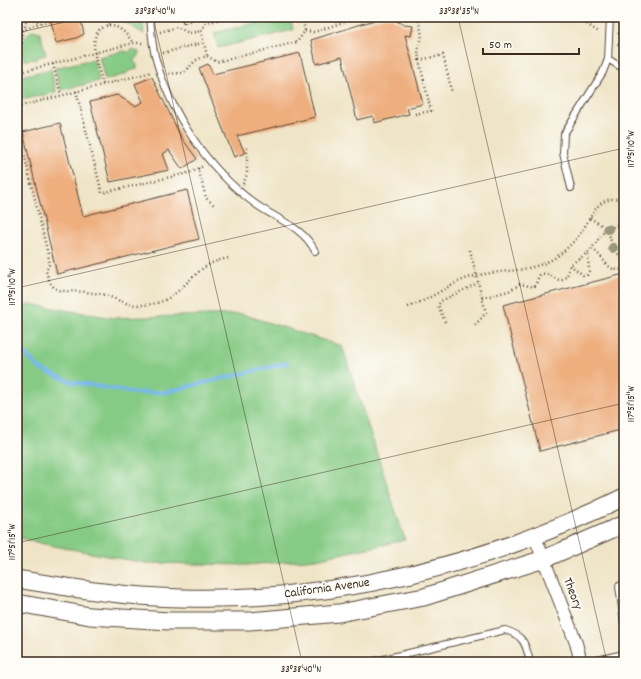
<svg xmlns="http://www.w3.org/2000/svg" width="641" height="679" viewBox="0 0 641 679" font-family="Dekko,sans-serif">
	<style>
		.green { fill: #86cb85; stroke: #607a52 }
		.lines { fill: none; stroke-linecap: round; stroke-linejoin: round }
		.stream { stroke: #77b8eb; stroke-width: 4 }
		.building { fill: #eeae7e }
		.lane-casing { stroke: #564637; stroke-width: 8 }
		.street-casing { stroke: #564637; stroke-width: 14 }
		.secondary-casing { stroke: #564637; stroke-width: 19 }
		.path { stroke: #564637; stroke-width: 2.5; stroke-dasharray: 1 3; stroke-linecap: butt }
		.lane { stroke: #fff; stroke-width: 6 }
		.street { stroke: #fff; stroke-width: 12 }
		.secondary { stroke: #fff; stroke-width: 17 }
		.tree { fill: #99987b }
		.ticks { fill: none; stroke: #3b2a1e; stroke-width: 1; stroke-opacity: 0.45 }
		.labels { text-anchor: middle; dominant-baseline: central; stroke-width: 4; stroke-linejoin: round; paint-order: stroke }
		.street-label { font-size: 13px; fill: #3b2a1e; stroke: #fdfcf7 }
		.neatline { fill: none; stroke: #3b2a1e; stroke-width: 1.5 }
		.ticks-label { font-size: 10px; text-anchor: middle; fill: #3b2a1e }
	</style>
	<rect width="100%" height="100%" fill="#fdfcf7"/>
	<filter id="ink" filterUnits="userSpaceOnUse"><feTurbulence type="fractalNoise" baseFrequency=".025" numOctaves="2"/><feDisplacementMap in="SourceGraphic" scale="8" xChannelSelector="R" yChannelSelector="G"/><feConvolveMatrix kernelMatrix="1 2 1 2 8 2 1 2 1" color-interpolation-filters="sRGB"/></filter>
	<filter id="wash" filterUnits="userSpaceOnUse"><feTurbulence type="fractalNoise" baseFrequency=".012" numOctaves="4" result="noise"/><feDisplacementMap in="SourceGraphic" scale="16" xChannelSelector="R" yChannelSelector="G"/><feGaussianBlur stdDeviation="0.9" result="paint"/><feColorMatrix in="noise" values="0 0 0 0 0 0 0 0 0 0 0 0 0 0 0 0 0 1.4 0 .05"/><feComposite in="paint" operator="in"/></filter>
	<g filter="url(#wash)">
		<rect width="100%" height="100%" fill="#efe4c6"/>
		<!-- green -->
		<g class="green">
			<polygon points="116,17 142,17 144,34"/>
			<polygon points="279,17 290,17 293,30 218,48 214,33"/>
			<path d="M32,30L40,32L46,55L37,57V59L24,60C19,47 22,38 32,30Z"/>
			<polygon points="132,49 139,52 138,57 133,60 137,65 137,69 128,71 126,74 105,80 99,57 124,51 129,52"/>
			<polygon points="94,59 99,81 61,90 55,68"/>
			<polygon points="51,69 56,92 17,101 17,77"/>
			<polygon points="29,304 113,318 242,314 342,346 405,540 316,559 247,565 145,563 44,544 17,537 17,312"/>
		</g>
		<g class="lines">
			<!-- stream -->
			<polyline class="stream" points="17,346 40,369 72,382 136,393 166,392 287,363"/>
		</g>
		<g id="blocks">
			<!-- building -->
			<g class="building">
				<polygon points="50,17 80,17 84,34 76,38 56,43"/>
				<polygon points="182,17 195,17 189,22 183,24"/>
				<polygon points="384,17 390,17 404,25 413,26 411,36 405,35 423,104 407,108 409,114 374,123 373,116 357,120 342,57 316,64 311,40"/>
				<polygon points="300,53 315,117 237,136 245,153 234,157 199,68 208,64 213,74"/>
				<polygon points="152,77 181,137 197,159 182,169 169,150 163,154 169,170 110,182 90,102 117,95 135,106 143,102 135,84"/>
				<polygon points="60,123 83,216 187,190 199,239 57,274 23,132"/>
				<polygon points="624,274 624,429 540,451 503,305"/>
			</g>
		</g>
	</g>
	<g filter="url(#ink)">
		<use href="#blocks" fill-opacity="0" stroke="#564637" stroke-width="1"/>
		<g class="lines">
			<defs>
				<g id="lane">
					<path d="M150,17C151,30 152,44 155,56C170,113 207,168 254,203C275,219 303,226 315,251"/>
					<polyline points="608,59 624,69"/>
					<polyline points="571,188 563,153 564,134 603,72 608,59 610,17"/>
					<polyline points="624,584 619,586 624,623"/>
					<path d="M371,662L505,630C524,635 526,645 530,662"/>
					<polyline points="587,662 624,654"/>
				</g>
				<polyline id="street" points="535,537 576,643 581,662"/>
				<g id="secondary">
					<path d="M17,579C72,588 126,597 182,598C336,602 487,565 624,497"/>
					<polyline points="17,603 90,616 169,621 250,621 339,613 424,597 544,559 624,524"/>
				</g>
			</defs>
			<!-- lane casing -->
			<use href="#lane" class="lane-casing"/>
			<!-- street casing -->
			<use href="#street" class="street-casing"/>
			<!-- secondary casing -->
			<use href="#secondary" class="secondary-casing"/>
			<!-- path -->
			<g class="path">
				<polyline points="30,17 40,23 51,22"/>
				<polyline points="577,17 600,33"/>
				<polyline points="595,17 601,21"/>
				<path d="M109,25C121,27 126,33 133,43"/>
				<polyline points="201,31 207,56"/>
				<polyline points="305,31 314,32 359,17"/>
				<polyline points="160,32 177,27 189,33 201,31 206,23 229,17"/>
				<polyline points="618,33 624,37"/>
				<polyline points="622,35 622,17"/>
				<polyline points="17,36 25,26 27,17"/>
				<polyline points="618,44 624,49"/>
				<polyline points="18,50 22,42 22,31 40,23"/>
				<polyline points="18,50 23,71"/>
				<polyline points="163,53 202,43"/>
				<polyline points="419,60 443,55 452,93"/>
				<polyline points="53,64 61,95"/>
				<polyline points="17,73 133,43 145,43"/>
				<path d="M169,73C184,75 185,72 194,62C197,59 203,57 207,56L217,62L297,42L305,31L302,17"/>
				<path d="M103,84C99,70 87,42 100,29C102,27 107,26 109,25L107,17"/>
				<polyline points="76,91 102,193 192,172 203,166"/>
				<polyline points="17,107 152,72"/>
				<polyline points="415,114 431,111 419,60 418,51 422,35 418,17"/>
				<path d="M17,138L21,141L50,263L46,271C53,298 64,289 86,292C91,293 96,293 101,294C113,297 123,304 136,305C171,306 178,289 201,270C209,263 219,260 229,258"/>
				<polyline points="198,168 206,198 214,205"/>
				<polyline points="243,184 247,174 247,147"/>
				<path d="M590,218L608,229C611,241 612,252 624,258"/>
				<path d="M592,249C605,257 607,274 624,269"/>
				<polyline points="470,250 486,313 475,325"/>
				<polyline points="570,265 583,275 587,275 589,271 588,254"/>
				<path d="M482,298L509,291L520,284L534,287C537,284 537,278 540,275C548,270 554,281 562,280L567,276L570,265L590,251L602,234L608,229L624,222"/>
				<path d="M408,307C430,300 447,285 468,278C498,268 532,275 559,255C568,248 576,240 582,231C595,211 597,196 624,199"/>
				<polyline points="445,322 438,305 441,301 478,283"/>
			</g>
			<!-- lane -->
			<use href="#lane" class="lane"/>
			<!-- street -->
			<use href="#street" class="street"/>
			<!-- secondary -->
			<use href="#secondary" class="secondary"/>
		</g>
		<!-- trees -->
		<g class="tree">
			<circle cx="608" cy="229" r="5"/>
			<circle cx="613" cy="248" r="5"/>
		</g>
	</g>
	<!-- ticks -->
	<path class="ticks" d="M153,17L302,662M458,17L607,662M17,33L87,17M17,288L624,148M17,543L624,403M605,662L624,658"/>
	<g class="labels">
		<!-- street labels -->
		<g class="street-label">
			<text transform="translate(327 589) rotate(-8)">California Avenue</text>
			<text transform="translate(572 594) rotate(69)">Theory</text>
		</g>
	</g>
	<!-- margin -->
	<rect width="641" height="679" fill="none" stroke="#fdfcf7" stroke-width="44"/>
	<!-- scale -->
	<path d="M483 48v6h96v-6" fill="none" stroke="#3b2a1e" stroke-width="2"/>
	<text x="489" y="48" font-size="12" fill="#3b2a1e" stroke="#fdfcf7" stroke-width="3" paint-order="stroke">50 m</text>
	<rect x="22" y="22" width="597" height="635" class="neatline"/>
	<g class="ticks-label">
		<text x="155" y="14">33°38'40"N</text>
		<text x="459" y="14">33°38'35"N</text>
		<text transform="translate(630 149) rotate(-90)" y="4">117°51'10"W</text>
		<text transform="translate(11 287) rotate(-90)" y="4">117°51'10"W</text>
		<text transform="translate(630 404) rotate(-90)" y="4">117°51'15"W</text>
		<text transform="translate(11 542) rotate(-90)" y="4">117°51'15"W</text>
		<text x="301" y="672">33°38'40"N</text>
	</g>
</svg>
